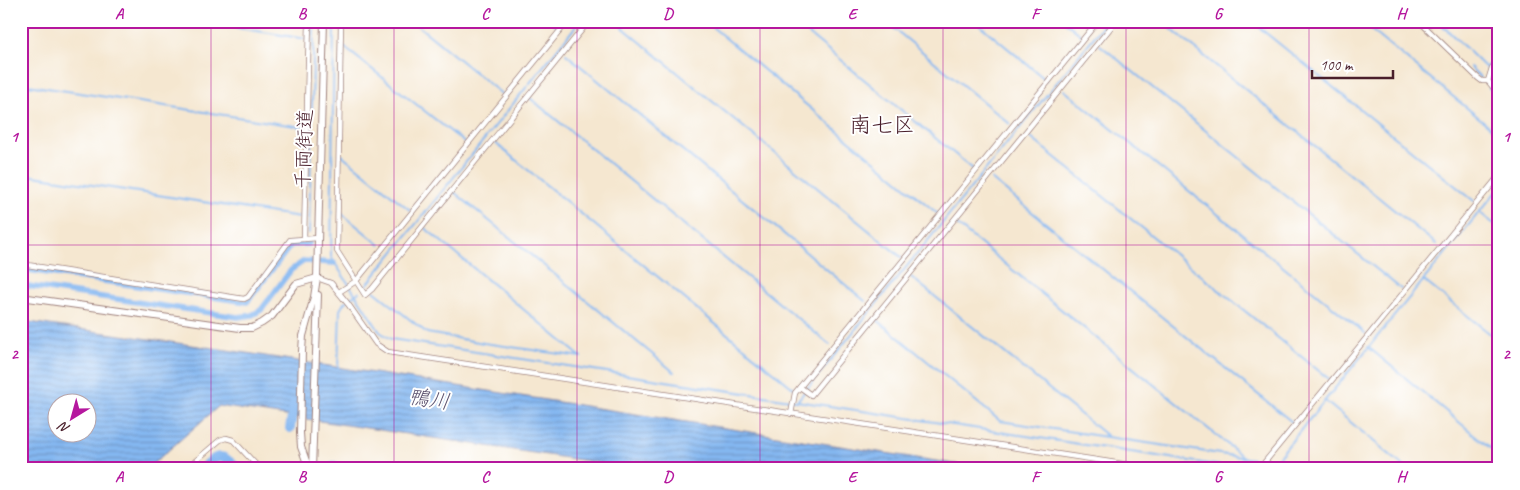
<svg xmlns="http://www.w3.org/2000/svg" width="1520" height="490" viewBox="0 0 1520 490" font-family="Caveat,'Klee One',sans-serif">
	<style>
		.water { fill: url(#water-rules); stroke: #676b8e; fill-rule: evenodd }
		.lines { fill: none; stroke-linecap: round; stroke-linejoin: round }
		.stream { stroke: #84b7f1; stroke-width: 2 }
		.canal { stroke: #84b7f1; stroke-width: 5.5 }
		.river { stroke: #84b7f1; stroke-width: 10 }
		.street-casing { stroke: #a0837e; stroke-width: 6 }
		.secondary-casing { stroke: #a0837e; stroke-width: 8 }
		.street { stroke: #fff; stroke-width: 4.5 }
		.secondary { stroke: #fff; stroke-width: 6 }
		.grid { fill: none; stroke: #b5179e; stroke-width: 1; stroke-opacity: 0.55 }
		.labels { text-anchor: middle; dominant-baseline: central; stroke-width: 4; stroke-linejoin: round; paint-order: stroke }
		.street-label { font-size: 20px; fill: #4a1f2b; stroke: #fff }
		.water-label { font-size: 21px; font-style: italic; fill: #5e5470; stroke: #fff }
		.quarter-label { font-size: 22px; fill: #4a1f2b; stroke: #fff }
		.neatline { fill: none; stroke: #b5179e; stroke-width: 2 }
		.grid-label { font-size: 16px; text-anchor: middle; font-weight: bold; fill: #b5179e }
	</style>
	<defs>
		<pattern id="water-rules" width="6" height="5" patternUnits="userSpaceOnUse" patternTransform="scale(1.25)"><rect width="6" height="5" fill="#84b7f1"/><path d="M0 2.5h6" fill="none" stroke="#6e94c3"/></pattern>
	</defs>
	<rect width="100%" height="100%" fill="#fff"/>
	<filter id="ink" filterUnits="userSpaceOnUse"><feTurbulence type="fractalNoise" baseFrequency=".02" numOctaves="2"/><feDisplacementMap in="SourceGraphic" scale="10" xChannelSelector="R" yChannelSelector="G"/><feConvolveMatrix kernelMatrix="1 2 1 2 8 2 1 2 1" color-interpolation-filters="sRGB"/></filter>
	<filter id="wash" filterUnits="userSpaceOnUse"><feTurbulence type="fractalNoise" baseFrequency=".0096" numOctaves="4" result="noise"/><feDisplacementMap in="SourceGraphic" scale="20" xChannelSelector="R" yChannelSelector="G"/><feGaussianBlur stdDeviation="1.12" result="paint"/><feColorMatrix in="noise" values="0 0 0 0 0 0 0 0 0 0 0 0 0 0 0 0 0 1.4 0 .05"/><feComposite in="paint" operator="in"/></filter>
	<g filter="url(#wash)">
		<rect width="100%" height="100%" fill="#f5e7d0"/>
		<!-- water -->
		<path class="water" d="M21,321L227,350L987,469H641L219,406L147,469H21ZM58,402H88V432H58Z"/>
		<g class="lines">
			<!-- stream -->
			<g class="stream">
				<polyline points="195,21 306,39"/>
				<polyline points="334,21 331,257 380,332 391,339 1242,469"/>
				<polyline points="412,21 503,95"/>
				<polyline points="551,21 558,27"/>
				<polyline points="615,21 901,257"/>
				<polyline points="705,21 937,213"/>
				<polyline points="793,21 973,169"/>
				<polyline points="885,21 1010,124"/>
				<polyline points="975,21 1046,80"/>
				<polyline points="1064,21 1081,35"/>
				<polyline points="1161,21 1436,244"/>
				<polyline points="1251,21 1474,201"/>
				<polyline points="1360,21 1499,134"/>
				<polyline points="1438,21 1487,69"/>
				<polyline points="1100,45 1401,289"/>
				<polyline points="344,47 465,143"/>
				<polyline points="566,54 865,301"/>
				<polyline points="1470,67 1481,78"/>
				<polyline points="1486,68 1499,52"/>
				<polyline points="1493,74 1499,79"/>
				<polyline points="21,84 302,127"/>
				<polyline points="1489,88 1499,96"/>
				<polyline points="1064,90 1365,333"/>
				<polyline points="530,98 830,345"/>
				<polyline points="1031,138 1329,379"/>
				<polyline points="494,142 793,388"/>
				<polyline points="342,155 410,210"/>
				<polyline points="21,174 300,217"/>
				<polyline points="991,179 1292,422"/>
				<polyline points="454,192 674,372"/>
				<polyline points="1479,212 1499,228"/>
				<polyline points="341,213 380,245"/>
				<polyline points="956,224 1243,457"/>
				<polyline points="425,228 581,357"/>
				<polyline points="309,233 314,21"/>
				<polyline points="911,277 1107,436"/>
				<polyline points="1423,280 1499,341"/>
				<polyline points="365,287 580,21"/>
				<polyline points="374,291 427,333 484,343 581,357"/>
				<polyline points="876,319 1000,421 1260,460"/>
				<polyline points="1368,347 1499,455"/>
				<polyline points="338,369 340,310 344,303 359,292"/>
				<polyline points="797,401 1107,21"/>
				<polyline points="1325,401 1407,469"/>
				<polyline points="1273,464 1499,188"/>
			</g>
			<!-- canal -->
			<g class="canal">
				<polyline points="21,269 247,302 291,245 309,244 309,243"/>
				<polyline points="21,285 238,317 252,315 261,310 291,270 304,261 334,263"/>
			</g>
			<!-- river -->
			<g class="river">
				<polyline points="290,428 294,405"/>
				<polyline points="334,466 336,469"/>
				<path d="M202,469C217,455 222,451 237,469"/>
			</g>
		</g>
	</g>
	<g filter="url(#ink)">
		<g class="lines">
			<defs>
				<g id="street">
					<polyline points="341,21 337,251 365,295 372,289 589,21"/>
					<polyline points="1419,21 1478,78 1482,81 1488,81"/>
					<polyline points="1499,59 1492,68 1488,81 1493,87 1499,92"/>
					<polyline points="304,239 309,21"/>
					<polyline points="21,264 244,299 248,297 290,240 318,238"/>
					<polyline points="317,278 331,283 348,304 376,344 388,352 1156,469"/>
					<polyline points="339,292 356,281 568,21"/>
					<polyline points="800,387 811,395 1116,21"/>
					<polyline points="791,414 795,393 1098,21"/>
					<polyline points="186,469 220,440 226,438 233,440 260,469"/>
					<polyline points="1262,469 1264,463 1499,176"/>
				</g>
				<g id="secondary">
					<polyline points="21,297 240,328 252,328 262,323 272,316 296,284 317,278"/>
					<polyline points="309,469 301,447 300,433 302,351 303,336 314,297 317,278 324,21"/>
					<polyline points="312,469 318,295"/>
				</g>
			</defs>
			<!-- street casing -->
			<use href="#street" class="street-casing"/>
			<!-- secondary casing -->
			<use href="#secondary" class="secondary-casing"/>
			<!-- street -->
			<use href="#street" class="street"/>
			<!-- secondary -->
			<use href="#secondary" class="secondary"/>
		</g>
	</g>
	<!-- grid -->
	<path class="grid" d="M211,21V469M394,21V469M577,21V469M760,21V469M943,21V469M1126,21V469M1309,21V469M21,245H1499"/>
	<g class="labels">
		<!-- street labels -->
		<g class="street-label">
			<text transform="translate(304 149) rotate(-88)">千両街道</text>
		</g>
		<!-- water labels -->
		<g class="water-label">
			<text transform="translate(429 399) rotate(8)">鴨川</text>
		</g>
		<!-- quarter labels -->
		<g class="quarter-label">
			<text x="882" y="125">南七区</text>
		</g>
	</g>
	<!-- margin -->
	<rect width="1520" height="490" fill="none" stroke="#fff" stroke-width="55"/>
	<!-- north arrow -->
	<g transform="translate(72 418) rotate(217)"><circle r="24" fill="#ffffff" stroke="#b7a5aa"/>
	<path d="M0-4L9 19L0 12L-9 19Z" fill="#b5179e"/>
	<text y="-8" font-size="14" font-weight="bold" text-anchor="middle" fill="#4a1f2b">N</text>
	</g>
	<!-- scale -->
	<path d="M1312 70v8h81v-8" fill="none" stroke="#4a1f2b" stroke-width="2.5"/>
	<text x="1320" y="70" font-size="15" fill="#4a1f2b" stroke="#ffffff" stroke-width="4" paint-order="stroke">100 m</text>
	<rect x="28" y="28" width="1464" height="434" class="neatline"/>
	<g class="grid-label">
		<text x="119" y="19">A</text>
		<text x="302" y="19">B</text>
		<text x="485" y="19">C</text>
		<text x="668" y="19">D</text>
		<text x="852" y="19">E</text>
		<text x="1035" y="19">F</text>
		<text x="1218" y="19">G</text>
		<text x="1401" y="19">H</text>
		<text x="14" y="142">1</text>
		<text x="1506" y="142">1</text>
		<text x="14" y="359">2</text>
		<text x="1506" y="359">2</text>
		<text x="119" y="482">A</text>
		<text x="302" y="482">B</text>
		<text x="485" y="482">C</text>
		<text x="668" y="482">D</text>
		<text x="852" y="482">E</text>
		<text x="1035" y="482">F</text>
		<text x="1218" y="482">G</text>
		<text x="1401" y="482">H</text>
	</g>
</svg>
